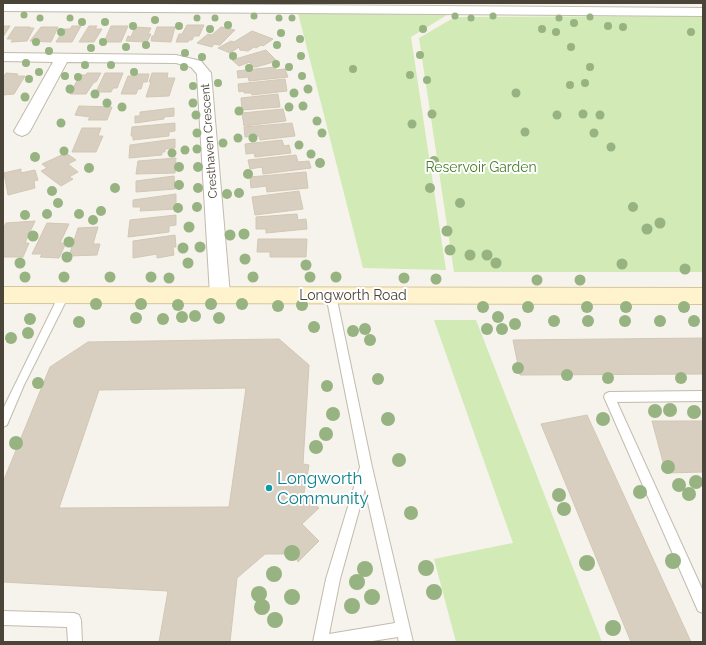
<svg xmlns="http://www.w3.org/2000/svg" width="706" height="645" viewBox="0 0 706 645" font-family="Raleway,sans-serif">
	<style>
		.green { fill: #d2eab5 }
		.building { fill: #d8cfc1; stroke: #d3c7b4; fill-rule: evenodd }
		.lines { fill: none; stroke-linecap: round; stroke-linejoin: round }
		.lane-casing { stroke: #c2bbae; stroke-width: 2 }
		.street-casing { stroke: #c2bbae; stroke-width: 2 }
		.secondary-casing { stroke: #d6c79b; stroke-width: 2 }
		.lane { fill: #fff; fill-rule: evenodd }
		.street { fill: #fff; fill-rule: evenodd }
		.secondary { fill: #fff3cd; fill-rule: evenodd }
		.tree { fill: #97b381 }
		.culture-dot { fill: #0f9aa8; stroke: #fff; stroke-width: 1.5 }
		.labels { text-anchor: middle; dominant-baseline: central; stroke-width: 4; stroke-linejoin: round; paint-order: stroke }
		.far-street-label { font-size: 12px; fill: #4b4439; stroke: #fff }
		.park-label { font-size: 14px; fill: #4a7f2a; stroke: #fff }
		.street-label { font-size: 14px; fill: #4b4439; stroke: #fff }
		.near-culture-label { font-size: 17px; fill: #0d838f; stroke: #fff; text-anchor: start }
	</style>
	<rect width="100%" height="100%" fill="#f6f3ec"/>
	<!-- green -->
	<g class="green">
		<polygon points="298,13 447,15 411,37 446,270 363,268"/>
		<polygon points="703,16 703,272 454,272 419,38 455,17"/>
		<polygon points="434,320 476,320 602,642 456,642 434,559 513,543"/>
	</g>
	<!-- building -->
	<g class="building">
		<polygon points="187,25 204,25 199,36 194,36 192,40 189,40 188,42 176,42 179,34 182,34"/>
		<polygon points="3,26 10,26 3,37"/>
		<polygon points="72,26 81,26 72,42 56,42 64,29 70,29"/>
		<polygon points="89,26 97,26 95,29 102,29 94,42 79,42"/>
		<polygon points="111,26 128,26 121,42 104,42"/>
		<polygon points="15,27 30,27 29,28 34,28 27,41 11,42 13,39 7,39"/>
		<polygon points="41,27 58,27 51,42 30,41"/>
		<polygon points="135,27 151,28 148,34 151,34 147,42 126,41 128,36 131,37"/>
		<polygon points="157,27 175,27 171,42 151,41 152,36 154,36"/>
		<polygon points="221,27 235,30 220,45 214,44 212,47 197,43 208,34 212,35"/>
		<polygon points="252,31 273,39 263,46 261,45 256,48 254,47 248,51 240,50 239,47 230,53 218,48 231,41 234,42"/>
		<polygon points="266,50 277,61 256,67 252,67 250,62 239,66 232,60"/>
		<polygon points="275,67 276,70 285,69 288,77 249,81 248,77 238,78 237,71"/>
		<polygon points="6,73 18,74 17,76 25,76 14,94 3,95 3,78"/>
		<polygon points="87,73 101,73 96,82 94,82 86,94 70,94 80,75 86,75"/>
		<polygon points="105,73 123,73 117,88 113,88 111,92 96,92"/>
		<polygon points="152,73 168,73 167,78 175,78 169,96 146,97 151,82 149,82"/>
		<polygon points="135,74 149,74 147,82 143,82 141,89 138,89 136,94 121,94 128,76 134,76"/>
		<polygon points="285,79 287,91 252,95 251,93 244,93 244,91 239,92 238,84"/>
		<polygon points="278,94 280,107 242,110 241,98"/>
		<polygon points="79,106 112,107 107,120 88,120 90,117 75,115"/>
		<polygon points="174,108 174,116 164,117 164,119 135,123 135,116 140,116 140,112"/>
		<polygon points="283,109 286,121 244,126 242,113"/>
		<polygon points="175,123 175,131 169,132 169,136 133,140 133,136 131,136 132,127"/>
		<polygon points="292,123 295,136 260,140 259,136 245,137 244,127"/>
		<polygon points="82,128 101,128 98,136 103,136 96,152 72,152"/>
		<polygon points="175,139 175,148 165,149 165,152 162,152 162,155 129,158 130,145"/>
		<polygon points="282,140 284,146 289,145 291,153 255,157 254,153 246,154 245,144"/>
		<polygon points="66,153 76,160 68,164 78,172 69,177 73,179 61,186 41,171 47,168 42,164"/>
		<polygon points="296,155 298,162 309,161 311,168 263,174 262,167 250,169 248,160"/>
		<polygon points="176,158 175,173 136,174 138,161"/>
		<polygon points="21,169 21,173 35,170 38,180 34,181 35,188 8,195 4,173"/>
		<polygon points="306,172 308,188 267,192 266,186 251,188 250,177"/>
		<polygon points="174,176 175,189 136,192 136,181"/>
		<polygon points="299,191 303,209 255,215 252,197"/>
		<polygon points="176,194 176,209 140,211 141,207 133,207 133,200"/>
		<polygon points="297,214 298,220 306,219 307,229 266,233 266,229 256,229 256,217"/>
		<polygon points="176,215 176,225 169,226 169,232 128,237 130,220"/>
		<polygon points="35,221 25,243 29,243 23,257 3,257 3,229 6,223"/>
		<polygon points="47,223 69,224 60,243 66,243 59,258 40,257 42,254 32,254"/>
		<polygon points="98,227 93,244 100,244 97,255 69,256 78,228"/>
		<polygon points="175,235 176,247 173,247 174,255 157,258 157,254 133,258 133,241"/>
		<polygon points="258,239 307,239 306,257 270,257 270,252 257,252"/>
		<polygon points="703,338 703,374 520,375 513,340"/>
		<path d="M279,339L309,365L303,464L309,465L304,493L319,508L302,524L319,541L298,562L294,554H265L237,578L230,642H159L168,591L3,582V482L50,367L88,342ZM246,388L229,507L59,508L99,390Z"/>
		<polygon points="587,415 691,642 631,642 541,424"/>
		<polygon points="652,421 703,421 703,472 666,473"/>
	</g>
	<g class="lines">
		<defs>
			<g id="lane">
				<polygon points="64,291 67,292 69,295 24,385 7,425 3,427 3,409 59,295 61,292"/>
				<path d="M331,291L334,292L336,295L372,467L413,642H399L398,637L366,642H313L326,579L360,467L326,295L328,292ZM365,489L395,623L329,634L340,579Z"/>
				<polygon points="703,391 703,401 617,402 703,591 703,613 698,611 604,397 605,394 609,392"/>
				<polygon points="3,611 74,613 79,615 81,620 82,642 68,642 67,627 3,625"/>
			</g>
			<g id="street">
				<polygon points="3,3 703,8 703,16 3,11"/>
				<polygon points="3,53 176,55 201,61 211,73 230,295 227,300 220,302 213,300 210,295 197,74 191,67 176,63 67,62 30,131 27,134 22,136 17,134 14,131 53,62 3,61"/>
			</g>
			<polygon id="secondary" points="3,287 703,288 703,304 3,303"/>
		</defs>
		<!-- lane casing -->
		<use href="#lane" class="lane-casing"/>
		<!-- street casing -->
		<use href="#street" class="street-casing"/>
		<!-- secondary casing -->
		<use href="#secondary" class="secondary-casing"/>
		<!-- lane -->
		<use href="#lane" class="lane"/>
		<!-- street -->
		<use href="#street" class="street"/>
		<!-- secondary -->
		<use href="#secondary" class="secondary"/>
	</g>
	<!-- trees -->
	<g class="tree">
		<circle cx="24" cy="15" r="3.5"/>
		<circle cx="254" cy="16" r="3.5"/>
		<circle cx="455" cy="16" r="3.5"/>
		<circle cx="493" cy="16" r="3.5"/>
		<circle cx="590" cy="17" r="3.5"/>
		<circle cx="40" cy="18" r="3.5"/>
		<circle cx="70" cy="18" r="3.5"/>
		<circle cx="197" cy="18" r="3.5"/>
		<circle cx="215" cy="18" r="3.5"/>
		<circle cx="279" cy="18" r="3.5"/>
		<circle cx="292" cy="18" r="3.5"/>
		<circle cx="471" cy="18" r="3.5"/>
		<circle cx="559" cy="18" r="3.5"/>
		<circle cx="155" cy="20" r="4"/>
		<circle cx="82" cy="22" r="4"/>
		<circle cx="105" cy="22" r="4"/>
		<circle cx="574" cy="23" r="4"/>
		<circle cx="228" cy="25" r="4"/>
		<circle cx="133" cy="26" r="4"/>
		<circle cx="179" cy="26" r="4"/>
		<circle cx="608" cy="26" r="4"/>
		<circle cx="623" cy="27" r="4"/>
		<circle cx="210" cy="29" r="4"/>
		<circle cx="423" cy="29" r="4"/>
		<circle cx="542" cy="29" r="4"/>
		<circle cx="61" cy="32" r="4"/>
		<circle cx="556" cy="32" r="4"/>
		<circle cx="691" cy="32" r="4"/>
		<circle cx="281" cy="33" r="4"/>
		<circle cx="300" cy="39" r="4"/>
		<circle cx="36" cy="42" r="4"/>
		<circle cx="103" cy="42" r="4"/>
		<circle cx="146" cy="45" r="4"/>
		<circle cx="277" cy="45" r="4"/>
		<circle cx="126" cy="47" r="4"/>
		<circle cx="571" cy="47" r="4"/>
		<circle cx="91" cy="48" r="4"/>
		<circle cx="49" cy="51" r="4"/>
		<circle cx="185" cy="53" r="4"/>
		<circle cx="420" cy="55" r="4"/>
		<circle cx="233" cy="56" r="4"/>
		<circle cx="301" cy="56" r="4"/>
		<circle cx="202" cy="57" r="4"/>
		<circle cx="26" cy="63" r="4"/>
		<circle cx="276" cy="64" r="4"/>
		<circle cx="85" cy="65" r="4"/>
		<circle cx="111" cy="65" r="4"/>
		<circle cx="184" cy="67" r="4"/>
		<circle cx="289" cy="67" r="4"/>
		<circle cx="590" cy="67" r="4"/>
		<circle cx="249" cy="68" r="4"/>
		<circle cx="353" cy="69" r="4"/>
		<circle cx="39" cy="72" r="4"/>
		<circle cx="134" cy="72" r="4"/>
		<circle cx="410" cy="75" r="4"/>
		<circle cx="65" cy="76" r="4"/>
		<circle cx="302" cy="76" r="4"/>
		<circle cx="78" cy="77" r="4"/>
		<circle cx="29" cy="79" r="4"/>
		<circle cx="427" cy="80" r="4"/>
		<circle cx="218" cy="83" r="4"/>
		<circle cx="585" cy="83" r="4"/>
		<circle cx="570" cy="85" r="4"/>
		<circle cx="193" cy="86" r="4"/>
		<circle cx="70" cy="89" r="4.5"/>
		<circle cx="308" cy="89" r="4.5"/>
		<circle cx="294" cy="93" r="4.5"/>
		<circle cx="516" cy="93" r="4.5"/>
		<circle cx="95" cy="94" r="4.5"/>
		<circle cx="25" cy="97" r="4.5"/>
		<circle cx="107" cy="103" r="4.5"/>
		<circle cx="193" cy="103" r="4.5"/>
		<circle cx="303" cy="106" r="4.5"/>
		<circle cx="122" cy="107" r="4.5"/>
		<circle cx="289" cy="107" r="4.5"/>
		<circle cx="239" cy="111" r="4.5"/>
		<circle cx="432" cy="114" r="4.5"/>
		<circle cx="583" cy="114" r="4.5"/>
		<circle cx="196" cy="115" r="4.5"/>
		<circle cx="557" cy="115" r="4.5"/>
		<circle cx="600" cy="115" r="4.5"/>
		<circle cx="317" cy="121" r="4.5"/>
		<circle cx="61" cy="123" r="4.5"/>
		<circle cx="412" cy="124" r="4.5"/>
		<circle cx="525" cy="132" r="4.5"/>
		<circle cx="197" cy="133" r="4.5"/>
		<circle cx="322" cy="133" r="4.5"/>
		<circle cx="594" cy="133" r="4.5"/>
		<circle cx="238" cy="138" r="4.5"/>
		<circle cx="253" cy="138" r="4.5"/>
		<circle cx="223" cy="143" r="4.5"/>
		<circle cx="299" cy="145" r="4.5"/>
		<circle cx="611" cy="147" r="4.5"/>
		<circle cx="197" cy="149" r="4.5"/>
		<circle cx="185" cy="150" r="4.5"/>
		<circle cx="64" cy="151" r="4.5"/>
		<circle cx="172" cy="153" r="4.5"/>
		<circle cx="311" cy="154" r="4.5"/>
		<circle cx="35" cy="157" r="5"/>
		<circle cx="434" cy="161" r="5"/>
		<circle cx="320" cy="163" r="5"/>
		<circle cx="179" cy="167" r="5"/>
		<circle cx="198" cy="167" r="5"/>
		<circle cx="89" cy="168" r="5"/>
		<circle cx="248" cy="174" r="5"/>
		<circle cx="179" cy="185" r="5"/>
		<circle cx="115" cy="188" r="5"/>
		<circle cx="198" cy="188" r="5"/>
		<circle cx="430" cy="188" r="5"/>
		<circle cx="52" cy="191" r="5"/>
		<circle cx="239" cy="193" r="5"/>
		<circle cx="227" cy="194" r="5"/>
		<circle cx="58" cy="203" r="5"/>
		<circle cx="460" cy="203" r="5"/>
		<circle cx="197" cy="207" r="5"/>
		<circle cx="633" cy="207" r="5"/>
		<circle cx="178" cy="208" r="5"/>
		<circle cx="101" cy="211" r="5"/>
		<circle cx="47" cy="214" r="5"/>
		<circle cx="79" cy="214" r="5"/>
		<circle cx="25" cy="215" r="5"/>
		<circle cx="93" cy="220" r="5"/>
		<circle cx="660" cy="223" r="5.5"/>
		<circle cx="189" cy="227" r="5.5"/>
		<circle cx="647" cy="229" r="5.5"/>
		<circle cx="447" cy="231" r="5.5"/>
		<circle cx="244" cy="234" r="5.5"/>
		<circle cx="230" cy="235" r="5.5"/>
		<circle cx="33" cy="236" r="5.5"/>
		<circle cx="69" cy="242" r="5.5"/>
		<circle cx="200" cy="247" r="5.5"/>
		<circle cx="183" cy="248" r="5.5"/>
		<circle cx="450" cy="250" r="5.5"/>
		<circle cx="470" cy="255" r="5.5"/>
		<circle cx="487" cy="255" r="5.5"/>
		<circle cx="67" cy="257" r="5.5"/>
		<circle cx="245" cy="259" r="5.5"/>
		<circle cx="20" cy="263" r="5.5"/>
		<circle cx="188" cy="263" r="5.5"/>
		<circle cx="496" cy="263" r="5.5"/>
		<circle cx="622" cy="264" r="5.5"/>
		<circle cx="306" cy="265" r="5.5"/>
		<circle cx="685" cy="269" r="5.5"/>
		<circle cx="25" cy="277" r="5.5"/>
		<circle cx="64" cy="277" r="5.5"/>
		<circle cx="110" cy="277" r="5.5"/>
		<circle cx="151" cy="277" r="5.5"/>
		<circle cx="253" cy="277" r="5.5"/>
		<circle cx="310" cy="277" r="5.5"/>
		<circle cx="336" cy="277" r="5.5"/>
		<circle cx="169" cy="278" r="5.5"/>
		<circle cx="404" cy="278" r="5.5"/>
		<circle cx="436" cy="279" r="5.5"/>
		<circle cx="537" cy="280" r="5.5"/>
		<circle cx="580" cy="280" r="5.5"/>
		<circle cx="96" cy="304" r="6"/>
		<circle cx="141" cy="304" r="6"/>
		<circle cx="211" cy="304" r="6"/>
		<circle cx="242" cy="304" r="6"/>
		<circle cx="178" cy="305" r="6"/>
		<circle cx="302" cy="305" r="6"/>
		<circle cx="278" cy="306" r="6"/>
		<circle cx="483" cy="307" r="6"/>
		<circle cx="528" cy="307" r="6"/>
		<circle cx="587" cy="307" r="6"/>
		<circle cx="626" cy="307" r="6"/>
		<circle cx="684" cy="307" r="6"/>
		<circle cx="195" cy="316" r="6"/>
		<circle cx="182" cy="317" r="6"/>
		<circle cx="498" cy="317" r="6"/>
		<circle cx="136" cy="318" r="6"/>
		<circle cx="219" cy="318" r="6"/>
		<circle cx="30" cy="319" r="6"/>
		<circle cx="163" cy="319" r="6"/>
		<circle cx="554" cy="321" r="6"/>
		<circle cx="588" cy="321" r="6"/>
		<circle cx="625" cy="321" r="6"/>
		<circle cx="660" cy="321" r="6"/>
		<circle cx="694" cy="321" r="6"/>
		<circle cx="79" cy="322" r="6"/>
		<circle cx="515" cy="324" r="6"/>
		<circle cx="314" cy="327" r="6"/>
		<circle cx="365" cy="329" r="6"/>
		<circle cx="487" cy="329" r="6"/>
		<circle cx="502" cy="329" r="6"/>
		<circle cx="353" cy="331" r="6"/>
		<circle cx="28" cy="333" r="6"/>
		<circle cx="11" cy="338" r="6"/>
		<circle cx="370" cy="340" r="6"/>
		<circle cx="518" cy="368" r="6"/>
		<circle cx="567" cy="375" r="6"/>
		<circle cx="608" cy="378" r="6"/>
		<circle cx="681" cy="378" r="6"/>
		<circle cx="378" cy="379" r="6"/>
		<circle cx="38" cy="383" r="6"/>
		<circle cx="327" cy="386" r="6"/>
		<circle cx="670" cy="410" r="7"/>
		<circle cx="655" cy="411" r="7"/>
		<circle cx="694" cy="412" r="7"/>
		<circle cx="333" cy="414" r="7"/>
		<circle cx="388" cy="419" r="7"/>
		<circle cx="603" cy="419" r="7"/>
		<circle cx="326" cy="434" r="7"/>
		<circle cx="16" cy="443" r="7"/>
		<circle cx="316" cy="447" r="7"/>
		<circle cx="399" cy="460" r="7"/>
		<circle cx="668" cy="467" r="7"/>
		<circle cx="696" cy="482" r="7"/>
		<circle cx="679" cy="485" r="7"/>
		<circle cx="640" cy="492" r="7"/>
		<circle cx="689" cy="494" r="7"/>
		<circle cx="559" cy="495" r="7"/>
		<circle cx="564" cy="509" r="7"/>
		<circle cx="411" cy="513" r="7"/>
		<circle cx="292" cy="553" r="8"/>
		<circle cx="673" cy="561" r="8"/>
		<circle cx="587" cy="563" r="8"/>
		<circle cx="426" cy="568" r="8"/>
		<circle cx="365" cy="569" r="8"/>
		<circle cx="274" cy="574" r="8"/>
		<circle cx="357" cy="582" r="8"/>
		<circle cx="434" cy="592" r="8"/>
		<circle cx="259" cy="594" r="8"/>
		<circle cx="292" cy="597" r="8"/>
		<circle cx="372" cy="597" r="8"/>
		<circle cx="352" cy="606" r="8"/>
		<circle cx="262" cy="607" r="8"/>
		<circle cx="275" cy="620" r="8"/>
		<circle cx="613" cy="628" r="8"/>
	</g>
	<!-- markers -->
	<circle class="culture-dot" cx="269" cy="488" r="4"/>
	<g class="labels">
		<!-- far-street labels -->
		<g class="far-street-label">
			<text transform="translate(209 141) rotate(-94)">Cresthaven Crescent</text>
		</g>
		<!-- park labels -->
		<g class="park-label">
			<text x="481" y="167">Reservoir Garden</text>
		</g>
		<!-- street labels -->
		<g class="street-label">
			<text x="353" y="295">Longworth Road</text>
		</g>
		<!-- near-culture labels -->
		<g class="near-culture-label">
			<text x="277" y="478">Longworth<tspan x="277" dy="20">Community</tspan></text>
		</g>
	</g>
	<!-- border -->
	<rect width="706" height="645" fill="none" stroke="#4b4439" stroke-width="8"/>
</svg>
